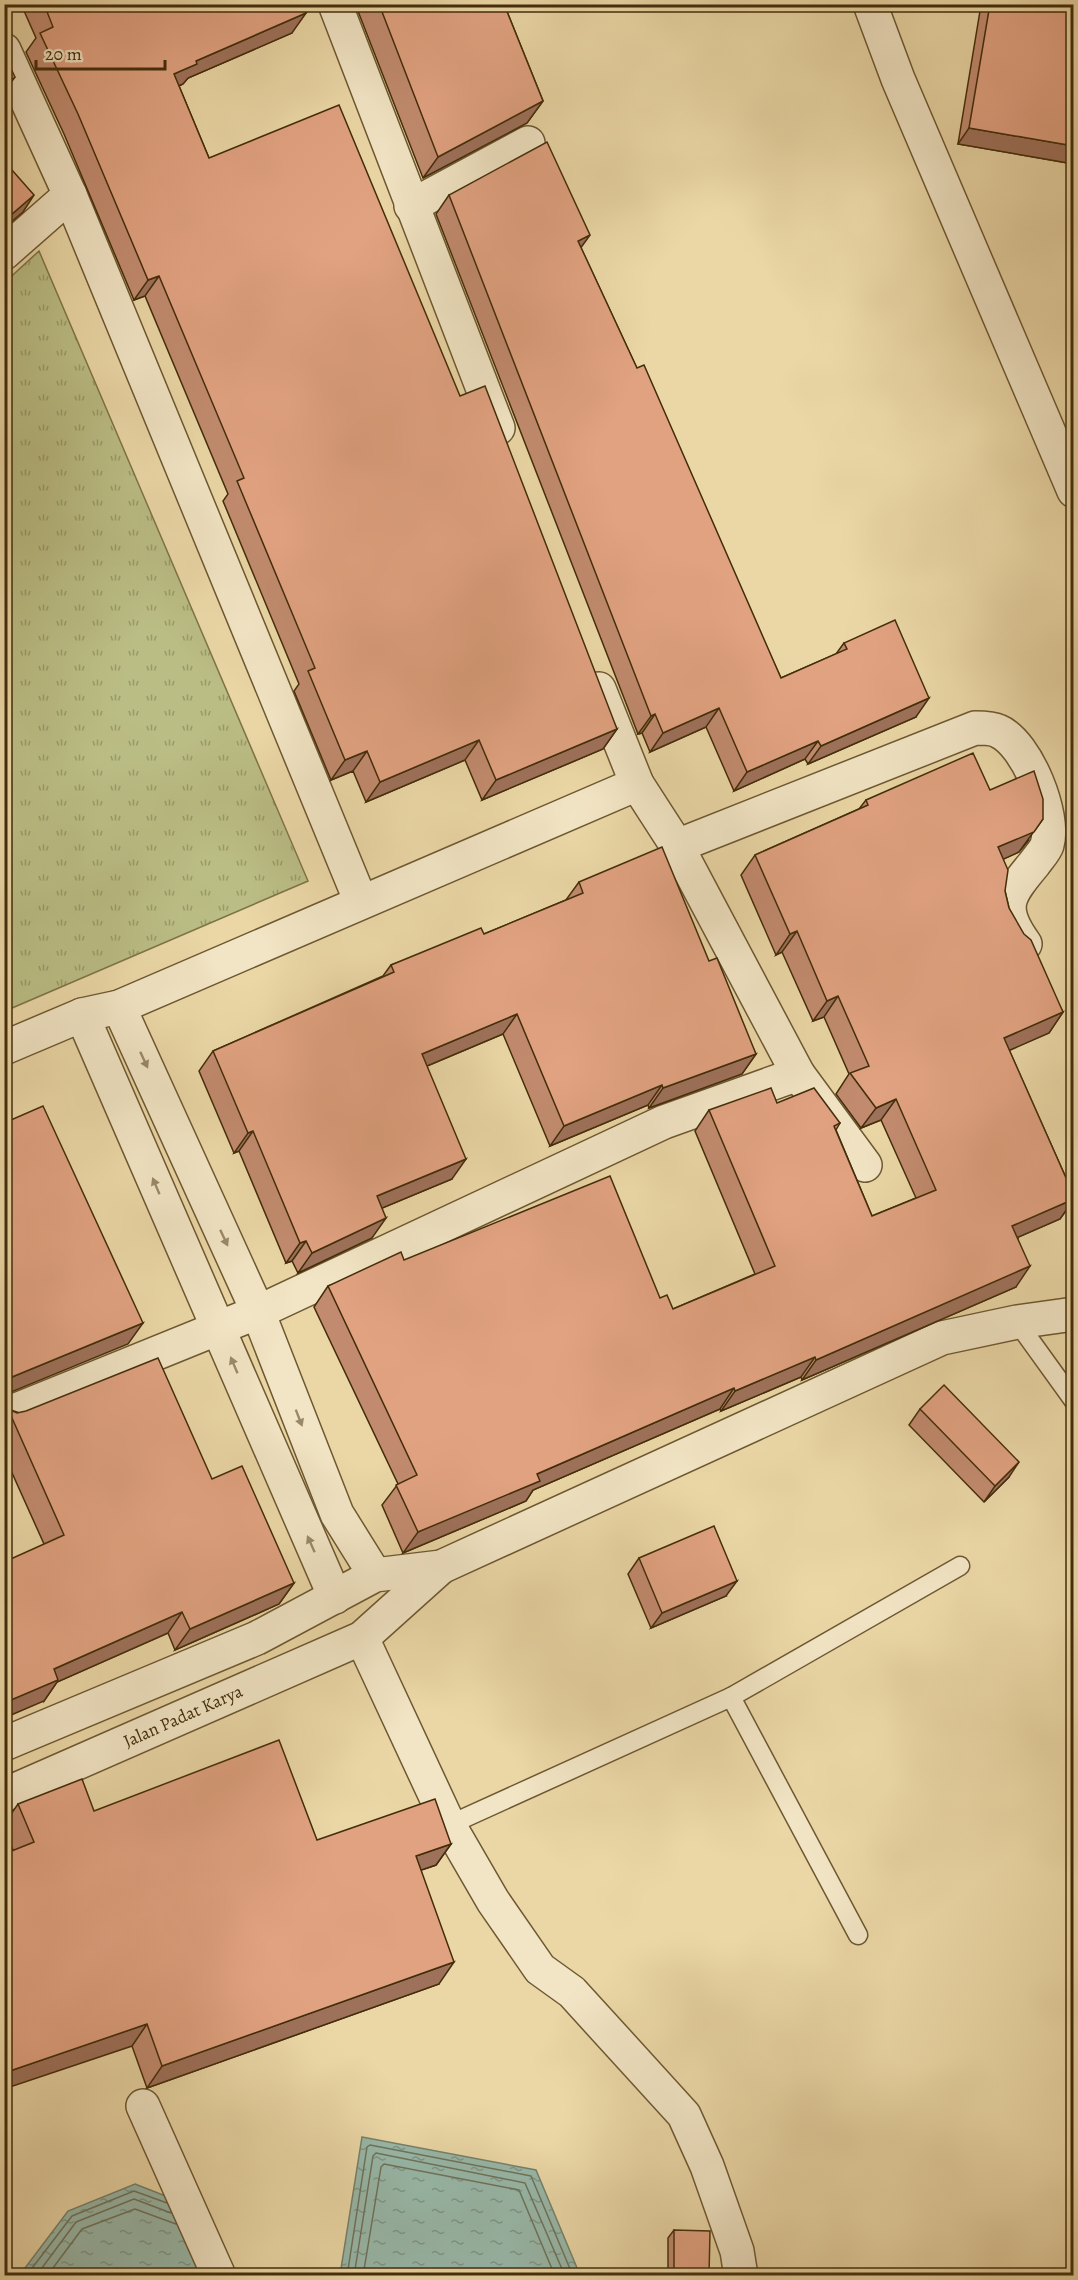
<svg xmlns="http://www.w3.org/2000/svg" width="1078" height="2280" viewBox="0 0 1078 2280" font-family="Alegreya,serif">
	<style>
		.grass { fill: url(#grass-tufts); stroke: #7e7547; stroke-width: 1.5 }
		.water { fill: url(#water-ripples); stroke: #76816a; stroke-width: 1.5 }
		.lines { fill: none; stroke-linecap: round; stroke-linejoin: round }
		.shore { stroke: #6e735a; stroke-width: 1.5 }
		.lane-casing { stroke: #6d5831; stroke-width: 21 }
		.street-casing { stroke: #6d5831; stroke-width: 36 }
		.lane { stroke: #f2e5c5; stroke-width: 18 }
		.street { stroke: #f2e5c5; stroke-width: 33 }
		.wall { fill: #c28b6f; stroke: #432d0a; stroke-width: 1.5 }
		.shaded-wall { fill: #9e715a; stroke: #432d0a; stroke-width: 1.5 }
		.building { fill: #e1a281; stroke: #432d0a; stroke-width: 1.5 }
		.oneway { fill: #9a8968 }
		.labels { text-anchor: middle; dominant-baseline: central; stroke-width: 4.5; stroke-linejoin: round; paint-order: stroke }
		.street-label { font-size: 18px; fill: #432d0a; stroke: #f2e5c5 }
	</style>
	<defs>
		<pattern id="grass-tufts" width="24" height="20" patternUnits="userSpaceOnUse" patternTransform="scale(1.5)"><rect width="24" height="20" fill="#babd84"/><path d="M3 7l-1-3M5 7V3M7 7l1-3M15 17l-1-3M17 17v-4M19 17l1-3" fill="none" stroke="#999a6a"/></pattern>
		<pattern id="water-ripples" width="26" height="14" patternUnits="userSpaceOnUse" patternTransform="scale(1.5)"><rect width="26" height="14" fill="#98b9aa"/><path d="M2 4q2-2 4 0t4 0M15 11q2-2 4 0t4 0" fill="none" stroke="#7e9789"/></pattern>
	</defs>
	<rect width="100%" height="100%" fill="#ebd7a6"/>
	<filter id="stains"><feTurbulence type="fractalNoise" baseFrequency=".00333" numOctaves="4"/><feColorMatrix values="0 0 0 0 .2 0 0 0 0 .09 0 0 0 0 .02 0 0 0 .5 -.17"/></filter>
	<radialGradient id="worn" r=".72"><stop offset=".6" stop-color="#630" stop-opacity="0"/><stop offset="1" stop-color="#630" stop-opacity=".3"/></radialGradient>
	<!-- grass -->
	<polygon class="grass" points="39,251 308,881 5,1011 4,283"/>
	<!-- water -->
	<g class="water">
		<polygon points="362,2137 536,2170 580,2275 340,2275"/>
		<polygon points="135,2184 209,2213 229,2275 19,2276 68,2211"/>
	</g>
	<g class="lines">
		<!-- shore -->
		<g class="shore">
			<polyline points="26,2276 72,2216 134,2191 167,2203"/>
			<polyline points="36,2276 76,2222 134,2199 171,2213"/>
			<polyline points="47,2276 82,2229 135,2209 176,2224"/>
			<polyline points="347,2276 367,2147 370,2145 531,2176 573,2276"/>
			<polyline points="354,2276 373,2156 376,2153 525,2183 565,2276"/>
			<polyline points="363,2276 381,2167 384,2164 519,2190 555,2276"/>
		</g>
		<defs>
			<g id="lane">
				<polyline points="1017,1322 1074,1401"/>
				<polyline points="731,1697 858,1935"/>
				<polyline points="449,1825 731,1697 960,1566"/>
			</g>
			<g id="street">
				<polyline points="335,4 498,428"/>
				<polyline points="870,4 898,79 1074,491"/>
				<polyline points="4,50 70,195 361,902"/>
				<polyline points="411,206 528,143"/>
				<polyline points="4,253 70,195"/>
				<polyline points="599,689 637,784 677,846 798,1074 865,1165"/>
				<path d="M677,846L975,728C982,728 992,728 998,731C1027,743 1056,816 1047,845C1045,851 1038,858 1034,864C1007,896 999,908 1025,944"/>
				<polyline points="119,1007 258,1312 337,1514 375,1575"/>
				<polyline points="82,1015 335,1597"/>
				<polyline points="4,1048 82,1015 119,1007 637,784"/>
				<polyline points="4,1415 258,1312 664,1122 798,1074"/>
				<polyline points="362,1638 449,1825 493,1901 540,1969 572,1992 684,2115 707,2166 737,2251 741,2276"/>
				<polyline points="4,1744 257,1638 375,1575 441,1567 942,1338 1017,1322 1074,1314"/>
				<polyline points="4,1795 362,1638 441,1567"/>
				<polyline points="143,2106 219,2276"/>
			</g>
		</defs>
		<!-- lane casing -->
		<use href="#lane" class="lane-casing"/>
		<!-- street casing -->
		<use href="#street" class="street-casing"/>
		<!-- lane -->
		<use href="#lane" class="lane"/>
		<!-- street -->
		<use href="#street" class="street"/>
	</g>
	<!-- wall -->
	<g class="wall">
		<polygon points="21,4 302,4 292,33 188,78 183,84 179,86 209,158 460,396 617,729 603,749 482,800 465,760 366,802 353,771 331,780 294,691 299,684 223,501 228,494 145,296 134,300 64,134 26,52 36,38"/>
		<polygon points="357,4 504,4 543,101 527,123 423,178 356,6"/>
		<polygon points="924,4 1074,4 1074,164 958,144 980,11"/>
		<polygon points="449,195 581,248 781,678 836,654 844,643 916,717 808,764 805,759 734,791 706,727 650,752 642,733 638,734 436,214"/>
		<polygon points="990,790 1029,840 1019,852 1003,859 1005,891 1009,908 1063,1012 1049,1033 1009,1050 1074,1196 1074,1200 1060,1219 1018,1237 1016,1287 802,1380 801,1377 721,1411 720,1409 533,1490 526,1501 403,1553 382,1505 398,1484 314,1307 328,1286 404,1260 660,1298 673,1309 755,1274 695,1131 709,1110 777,1103 840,1123 836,1130 872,1216 916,1198 881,1120 861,1128 836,1094 849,1074 824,1017 813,1021 782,952 776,955 741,875 755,855 859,809 866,800"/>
		<polygon points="579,882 709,961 756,1054 742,1074 649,1108 648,1105 550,1146 503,1034 427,1066 452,1179 382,1208 372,1238 298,1273 292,1261 286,1263 239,1151 234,1153 199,1071 213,1051 383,976 391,965 484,934 566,900"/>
		<polygon points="8,1409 212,1479 294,1583 279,1604 175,1650 168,1633 57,1682 44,1701 44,1544 4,1455 4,1414"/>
		<polygon points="920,1409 1009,1477 984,1502 909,1425"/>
		<polygon points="639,1558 726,1596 651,1628 628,1574"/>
		<polygon points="18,1804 94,1811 317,1840 451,1844 436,1865 421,1870 439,1984 147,2088 132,2046 13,1850 4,1828 4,1824"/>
		<polygon points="674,2230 709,2276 668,2276 668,2238"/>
	</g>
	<!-- shaded-wall -->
	<g class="shaded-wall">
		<polygon points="924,4 985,4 980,11"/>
		<polygon points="306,13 292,33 188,78 183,84 160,94 174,74 196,61"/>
		<polygon points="15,77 4,92 4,86"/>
		<polygon points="543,101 527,123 423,178 438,157"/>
		<polygon points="969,128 1074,146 1074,164 958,144"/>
		<polygon points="34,195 23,212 4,228 4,221"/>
		<polygon points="590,235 577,253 578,241"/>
		<polygon points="159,276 145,296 134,300 148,280"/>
		<polygon points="929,698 916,717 808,764 821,746"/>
		<polygon points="719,708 706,727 650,752 663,733"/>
		<polygon points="655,714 642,733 638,734 651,716"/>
		<polygon points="617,729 603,749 482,800 496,780"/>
		<polygon points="479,740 465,760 366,802 380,782"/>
		<polygon points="818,741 805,759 734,791 747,772"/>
		<polygon points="367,751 353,771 331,780 345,760"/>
		<polygon points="1043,819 1019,852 984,868 998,847"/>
		<polygon points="797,931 782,952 776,955 790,934"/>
		<polygon points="838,996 824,1017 813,1021 827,1001"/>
		<polygon points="1063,1012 1049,1033 990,1059 1004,1038"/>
		<polygon points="517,1014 503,1034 408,1074 422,1054"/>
		<polygon points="756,1054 742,1074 649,1108 663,1088"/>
		<polygon points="662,1085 648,1105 550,1146 564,1126"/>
		<polygon points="896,1099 881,1120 861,1128 876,1108"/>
		<polygon points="253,1131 239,1151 234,1153 248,1133"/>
		<polygon points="466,1159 452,1179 363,1216 377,1196"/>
		<polygon points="1074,1199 1060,1219 998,1246 1012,1226"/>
		<polygon points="386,1218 372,1238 298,1273 312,1253"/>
		<polygon points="306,1241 292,1261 286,1263 300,1243"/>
		<polygon points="1030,1266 1016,1287 802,1380 816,1360"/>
		<polygon points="143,1323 128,1344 4,1395 4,1382 12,1377"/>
		<polygon points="815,1357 801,1377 721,1411 735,1391"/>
		<polygon points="734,1388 720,1409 533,1490 526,1501 403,1553 418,1532 537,1474"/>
		<polygon points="1019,1462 1009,1477 984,1502 995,1486"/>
		<polygon points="737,1581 726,1596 651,1628 662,1613"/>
		<polygon points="294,1583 279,1604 175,1650 190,1629"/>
		<polygon points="182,1612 168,1633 57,1682 44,1701 4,1718 4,1703 54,1669"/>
		<polygon points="451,1844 436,1865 401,1877 416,1856"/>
		<polygon points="454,1962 439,1984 147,2088 162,2066"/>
		<polygon points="147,2024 132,2046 4,2089 4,2073"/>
	</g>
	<!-- building -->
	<g class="building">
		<polygon points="44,4 302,4 306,13 196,61 197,64 174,74 209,158 339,105 460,396 485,386 617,729 496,780 479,740 380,782 367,751 345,760 308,671 315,668 237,481 244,478 159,276 148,280 78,114 40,33 53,27"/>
		<polygon points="379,4 504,4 543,101 438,157"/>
		<polygon points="990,4 1074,4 1074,146 969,128"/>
		<polygon points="4,54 15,77 4,86"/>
		<polygon points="547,142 590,235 578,241 637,368 644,365 781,678 847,649 844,643 895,620 929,698 821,746 818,741 747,772 719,708 663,733 655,714 651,716 449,195"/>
		<polygon points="4,161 34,195 4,221"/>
		<polygon points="973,753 990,790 1034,771 1043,799 1043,819 1034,832 998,847 1008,870 1005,891 1009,908 1024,934 1031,940 1063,1012 1004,1038 1074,1196 1074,1199 1012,1226 1030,1266 816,1360 815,1357 735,1391 734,1388 537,1474 540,1481 418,1532 396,1485 417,1475 328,1286 401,1252 404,1260 610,1176 660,1298 667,1295 673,1309 775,1266 709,1110 771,1088 777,1103 814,1088 840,1123 834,1126 872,1216 936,1190 896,1099 876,1108 850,1073 869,1066 838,996 827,1001 797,931 790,934 755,855 868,805 866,800"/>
		<polygon points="662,847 709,961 717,958 756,1054 663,1088 662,1085 564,1126 517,1014 422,1054 466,1159 377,1196 386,1218 312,1253 306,1241 300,1243 253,1131 248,1133 213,1051 394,972 391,965 481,928 484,934 583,893 579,882"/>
		<polygon points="43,1106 143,1323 12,1377 4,1382 4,1123"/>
		<polygon points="158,1358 212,1479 242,1466 294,1583 190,1629 182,1612 54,1669 58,1680 4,1703 4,1562 64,1535 8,1409 17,1413 26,1411"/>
		<polygon points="944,1385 1019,1462 995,1486 920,1409"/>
		<polygon points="714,1526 737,1581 662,1613 639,1558"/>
		<polygon points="279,1740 317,1840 435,1799 451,1844 416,1856 454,1962 162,2066 147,2024 4,2073 4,1854 34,1842 18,1804 82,1779 94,1811"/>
		<polygon points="674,2230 710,2231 709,2276 674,2276"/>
	</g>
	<!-- one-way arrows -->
	<defs><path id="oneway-solid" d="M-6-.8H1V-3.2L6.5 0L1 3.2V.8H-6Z" transform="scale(1.5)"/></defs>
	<g class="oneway">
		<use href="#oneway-solid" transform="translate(144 1060) rotate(65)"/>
		<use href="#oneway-solid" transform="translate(156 1186) rotate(-113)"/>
		<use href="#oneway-solid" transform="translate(224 1238) rotate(65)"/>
		<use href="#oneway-solid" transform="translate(234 1365) rotate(-113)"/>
		<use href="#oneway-solid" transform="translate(299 1418) rotate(69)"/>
		<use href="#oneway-solid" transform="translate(311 1544) rotate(-114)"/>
	</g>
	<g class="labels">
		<!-- street labels -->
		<g class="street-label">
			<text transform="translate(183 1716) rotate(-24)">Jalan Padat Karya</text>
		</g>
	</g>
	<!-- margin -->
	<rect width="1078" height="2280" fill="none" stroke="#ebd7a6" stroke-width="24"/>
	<rect x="6" y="6" width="1066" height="2268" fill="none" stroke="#432d0a" stroke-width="3"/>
	<rect x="12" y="12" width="1054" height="2256" fill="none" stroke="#432d0a" stroke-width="1.5"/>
	<!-- scale -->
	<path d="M36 60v9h129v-9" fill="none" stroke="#432d0a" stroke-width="3"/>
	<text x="45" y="60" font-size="18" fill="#432d0a" stroke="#f2e5c5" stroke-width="4.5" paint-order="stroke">20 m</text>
	<rect width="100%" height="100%" filter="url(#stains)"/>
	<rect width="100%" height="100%" fill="url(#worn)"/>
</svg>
